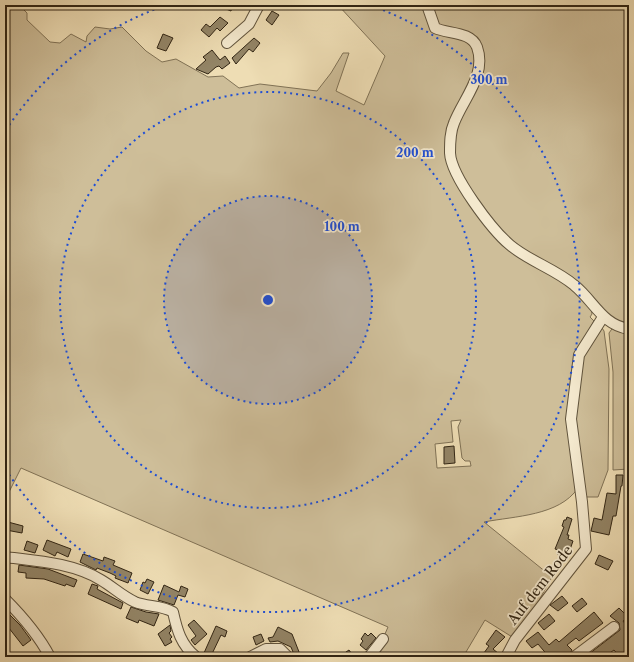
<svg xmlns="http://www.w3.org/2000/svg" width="634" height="662" viewBox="0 0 634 662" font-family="'Libre Caslon Text',serif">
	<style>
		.green { fill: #cebe99; stroke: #807256; fill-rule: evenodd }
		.building { fill: #938567; stroke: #312514 }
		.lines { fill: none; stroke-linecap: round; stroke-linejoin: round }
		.minor-casing { stroke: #60533c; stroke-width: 12 }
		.minor { stroke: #f4e9ce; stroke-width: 10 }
		.ring { fill: none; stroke: #1d4ed8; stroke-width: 2; stroke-dasharray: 2 4 }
		.labels { text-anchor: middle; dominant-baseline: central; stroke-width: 3.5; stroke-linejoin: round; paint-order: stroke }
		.street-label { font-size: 14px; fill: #312514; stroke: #f4e9ce }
		.centre { fill: #1d4ed8; stroke: #f4e9ce; stroke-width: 2 }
		.ring-label { font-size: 12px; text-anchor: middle; font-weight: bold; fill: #1d4ed8; stroke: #f4e9ce; stroke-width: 3.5; stroke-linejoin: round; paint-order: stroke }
	</style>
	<rect width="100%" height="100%" fill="#eeddb4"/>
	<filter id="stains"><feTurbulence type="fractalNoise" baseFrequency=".005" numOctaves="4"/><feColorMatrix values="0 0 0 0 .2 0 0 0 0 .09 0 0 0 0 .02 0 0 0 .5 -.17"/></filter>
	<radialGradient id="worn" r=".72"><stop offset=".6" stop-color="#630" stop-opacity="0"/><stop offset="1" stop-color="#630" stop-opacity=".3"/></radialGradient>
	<!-- green -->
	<g class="green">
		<path d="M5,5H22V8L27,13V20L50,42L60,43L71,34L86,42L87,36L95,27L110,29L122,27L146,51L162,62L176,59L208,77L223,76L239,88L260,84L317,91L331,73L343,53H349L336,91L364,105L385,56L338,5H424L430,23C477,46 480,41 469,95L481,46C475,30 454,29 438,25L431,5H629V469L613,470V372L609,333L614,326L591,308L592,314L590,317L594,321L579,348L568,420L578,488C559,516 515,516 484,522L552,577L517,640L485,620L463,657H375L388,627L21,468L5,500ZM461,420L458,427L462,458L465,461H470L471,466L437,468L435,444L453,442L451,421Z"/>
		<polygon points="602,328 604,331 609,369 608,470 598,497 585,497 574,422 584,348"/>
	</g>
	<!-- building -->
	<g class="building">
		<polygon points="216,5 233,5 231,11"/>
		<polygon points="272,11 279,15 272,25 266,20"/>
		<polygon points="220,17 228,23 220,31 217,28 209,37 201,30 206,24 210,27"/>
		<polygon points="163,34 173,38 166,51 157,48"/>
		<polygon points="254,38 260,43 253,52 249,49 236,64 232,58"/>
		<polygon points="212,50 220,60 225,56 230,63 222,69 219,66 216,67 208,74 196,69 206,60 203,57"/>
		<polygon points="454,446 455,463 444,464 444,447"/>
		<polygon points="616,475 623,475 622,486 621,486 616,516 613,516 609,535 591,531 594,518 602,520 607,493 616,494"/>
		<polygon points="567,517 572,519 567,535 569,535 568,539 573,541 567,558 557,554 559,550 555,549 564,527 562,526 564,520 566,520"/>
		<polygon points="8,522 23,526 22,533 6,530"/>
		<polygon points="47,540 71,549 68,557 57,552 55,556 43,550"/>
		<polygon points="27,541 38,545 35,553 24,550"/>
		<polygon points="83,554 103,561 104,557 115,561 113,565 132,573 128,583 115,578 116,576 110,573 97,568 96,570 80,562"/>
		<polygon points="599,555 613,561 608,570 595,564"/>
		<polygon points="19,565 48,569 77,580 74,587 66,584 65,586 44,579 26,578 26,573 18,572"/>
		<polygon points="147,579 154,582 148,594 140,590 143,582 145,583"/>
		<polygon points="92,584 98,586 97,589 123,603 121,609 88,594"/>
		<polygon points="164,585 179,592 181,586 188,589 185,597 178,595 174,605 158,600"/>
		<polygon points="562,596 568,603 558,611 550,605"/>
		<polygon points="582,598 587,604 577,612 572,606"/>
		<polygon points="131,607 146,612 159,614 154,626 139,620 138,623 126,618"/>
		<polygon points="619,608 628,617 623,621 629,629 629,633 625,636 629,641 626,645 629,648 619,656 614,650 604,657 585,657 620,630 619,623 610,616"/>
		<polygon points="5,610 20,625 31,640 23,646 5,623"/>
		<polygon points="594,612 603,623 579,641 576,638 567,645 572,650 568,657 549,657 538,644 532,648 526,641 538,632 549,645 556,639 559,642"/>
		<polygon points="549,614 555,621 544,630 538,623"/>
		<polygon points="194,620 207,634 195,645 191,640 196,636 188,625"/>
		<polygon points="170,625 171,631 169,633 172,637 170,639 172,642 165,646 158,634"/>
		<polygon points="216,626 227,631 225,637 221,635 211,656 204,653"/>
		<polygon points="278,627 292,634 301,657 295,657 291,647 278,641 270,642 268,638 273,637"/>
		<polygon points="496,630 505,637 493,649 499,654 496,657 481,657 489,646 486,644"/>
		<polygon points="365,633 368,636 371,633 376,638 366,650 360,645 363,641 361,639"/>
		<polygon points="261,634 264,641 256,645 253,637"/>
		<polygon points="349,650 354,657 340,657 346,652"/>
	</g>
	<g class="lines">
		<defs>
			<g id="minor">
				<path d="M427,5L435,28C447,34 471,31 477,47C487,75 463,99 454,123C450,132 450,142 450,153C451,176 492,230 510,245C529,261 555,269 574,285C594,301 602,325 629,329"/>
				<polyline points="227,43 249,24 259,5"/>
				<path d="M5,557C37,561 73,563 101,580C113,587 122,596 135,602C147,607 161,605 173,612C177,630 181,645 196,657"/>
				<path d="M5,599C22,616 39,636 50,657"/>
				<polyline points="250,657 266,649 280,649 288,657"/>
				<polyline points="369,657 383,639"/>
				<polyline points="506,657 515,640 586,549 582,502 571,419 579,355 603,317"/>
				<polyline points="574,657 614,627"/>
			</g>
		</defs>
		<!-- minor casing -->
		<use href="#minor" class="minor-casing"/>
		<!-- minor -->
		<use href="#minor" class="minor"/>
	</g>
	<!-- distance rings -->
	<circle cx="268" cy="300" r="104" fill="#1d4ed8" fill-opacity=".12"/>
	<g class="ring">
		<circle cx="268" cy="300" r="104"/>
		<circle cx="268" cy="300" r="208"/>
		<path d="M6 130A312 312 0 0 1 164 6M372 6A312 312 0 1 1 6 470"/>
	</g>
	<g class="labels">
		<!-- street labels -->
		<g class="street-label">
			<text transform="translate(540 585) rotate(-52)">Auf dem Rode</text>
		</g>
	</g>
	<circle cx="268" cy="300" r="6" class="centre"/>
	<g class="ring-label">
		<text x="489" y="84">300 m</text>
		<text x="415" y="157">200 m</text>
		<text x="342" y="231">100 m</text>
	</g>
	<!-- margin -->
	<rect width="634" height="662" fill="none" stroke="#eeddb4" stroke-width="20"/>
	<rect x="6" y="6" width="622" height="650" fill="none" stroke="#312514" stroke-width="2"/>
	<rect x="10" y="10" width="614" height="642" fill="none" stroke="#312514"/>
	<rect width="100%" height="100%" filter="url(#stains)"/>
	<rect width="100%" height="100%" fill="url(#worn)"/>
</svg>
